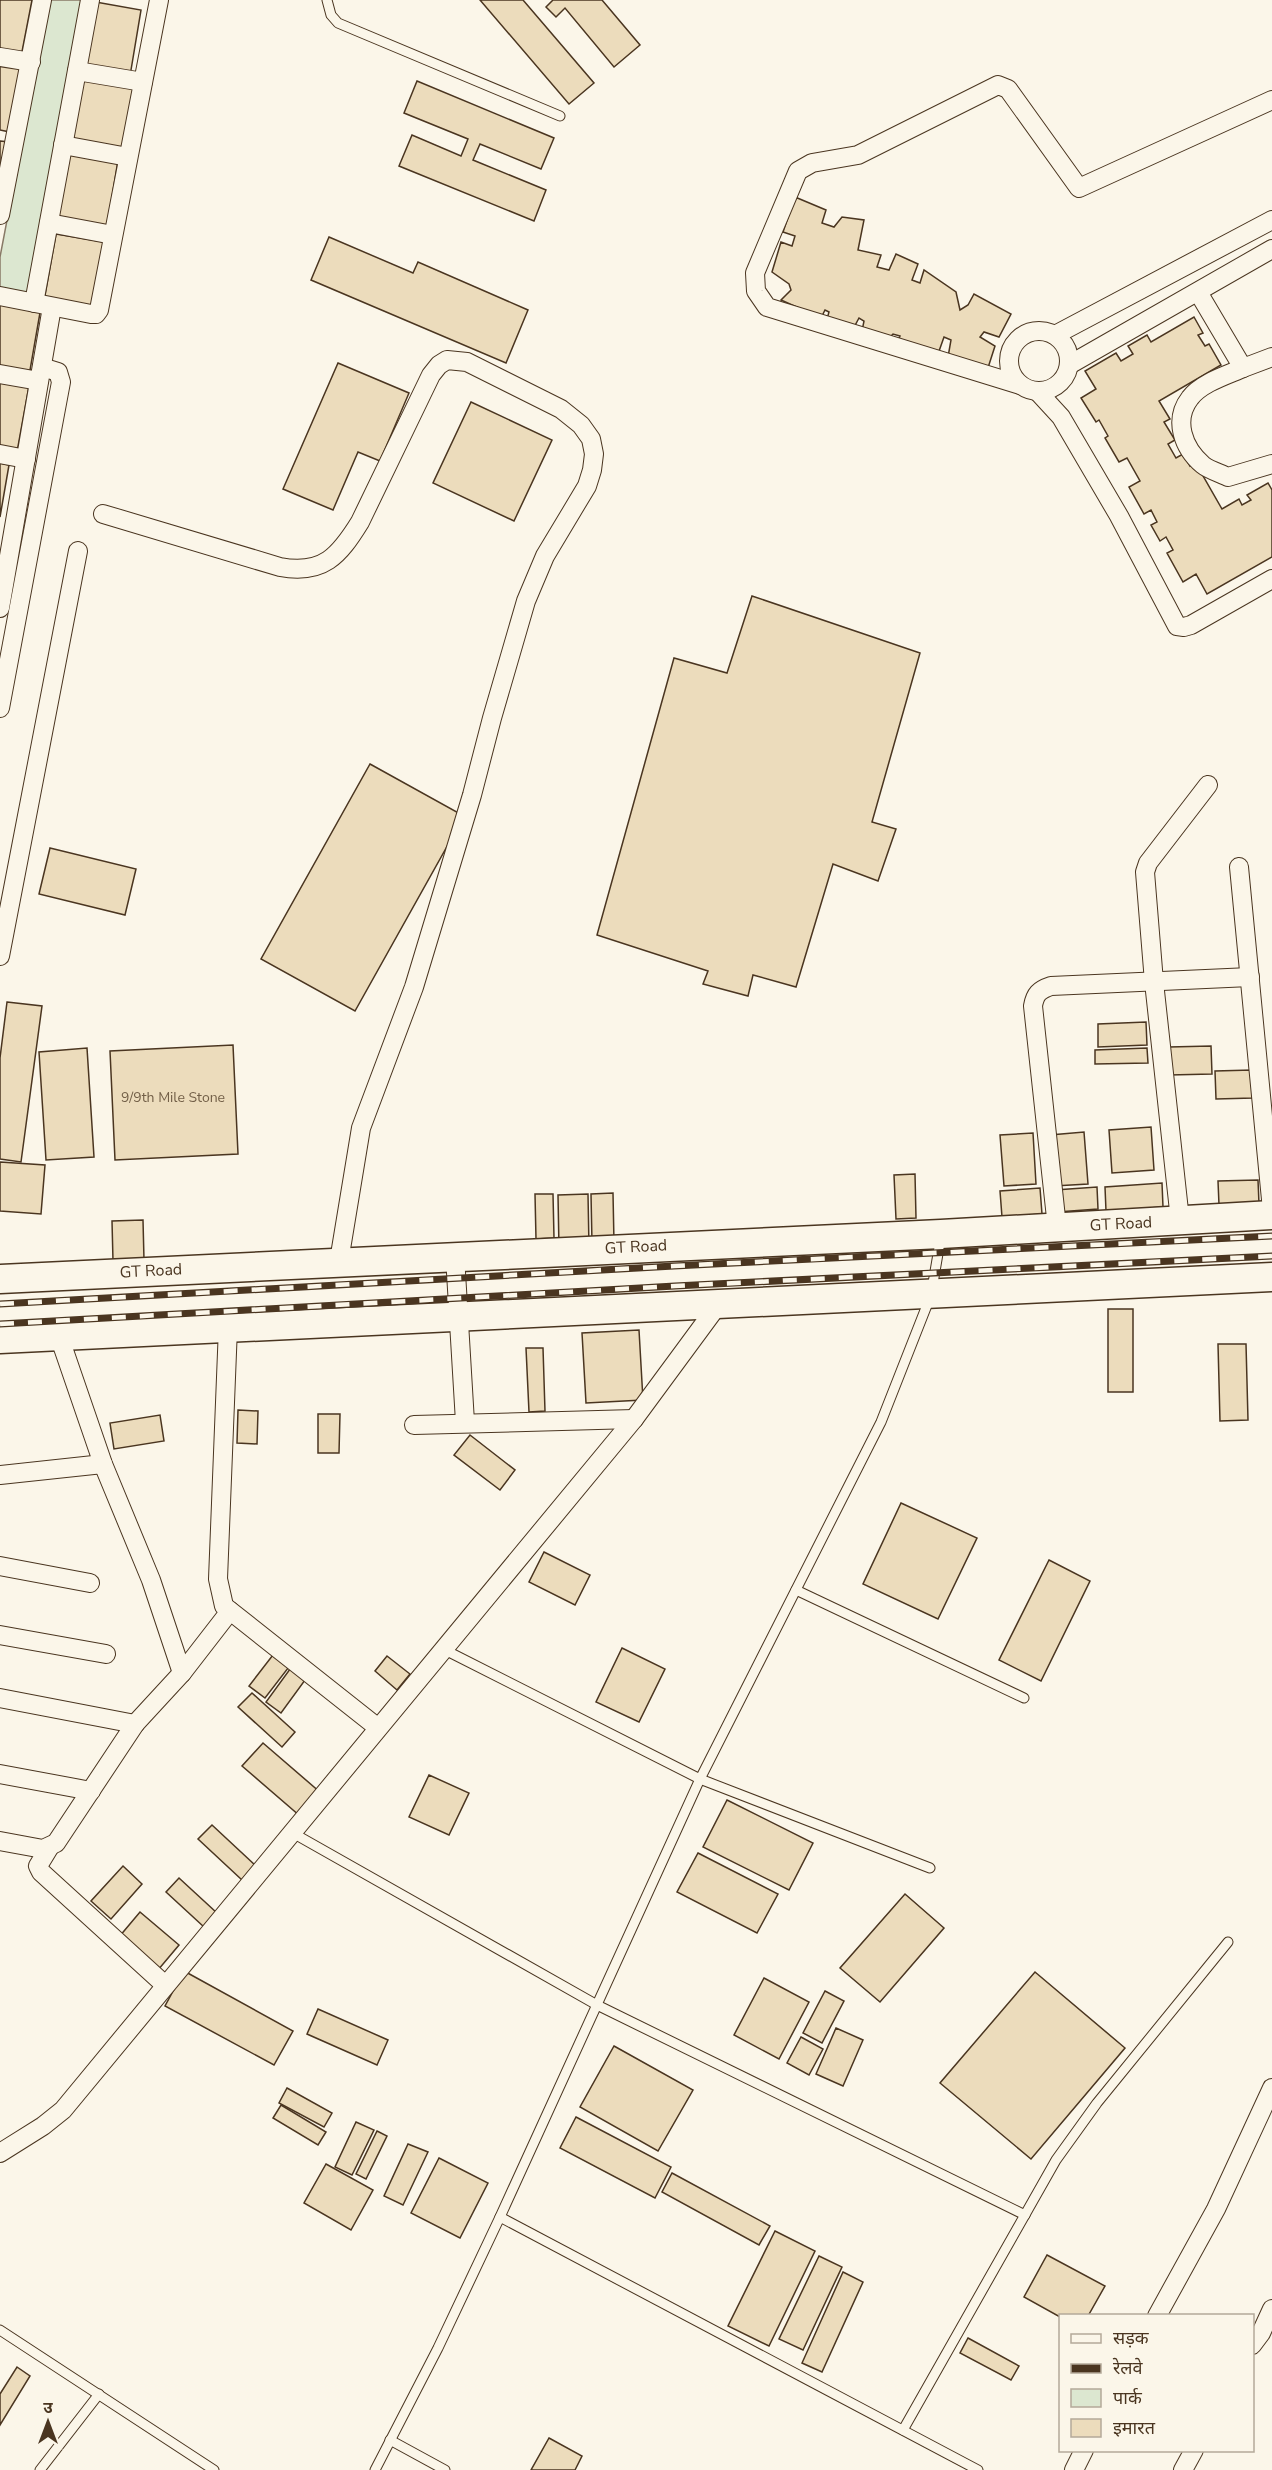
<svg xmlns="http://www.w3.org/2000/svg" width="1272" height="2470" viewBox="0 0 1272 2470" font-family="'Nunito Sans','Noto Sans Devanagari',sans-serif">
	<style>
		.green { fill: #dce7d0; stroke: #887966; stroke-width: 1.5 }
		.building { fill: #ecdcbc; stroke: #4a3520; stroke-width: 1.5 }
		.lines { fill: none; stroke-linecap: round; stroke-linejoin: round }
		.service-casing { stroke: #4a3520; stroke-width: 11 }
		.minor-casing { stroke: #4a3520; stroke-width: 20 }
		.trunk-casing { stroke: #4a3520; stroke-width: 31 }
		.service { stroke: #fbf6e9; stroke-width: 9 }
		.minor { stroke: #fbf6e9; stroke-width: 18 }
		.trunk { stroke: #fbf6e9; stroke-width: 28 }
		.rail-casing { stroke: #4a3520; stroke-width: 7 }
		.rail { stroke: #fbf6e9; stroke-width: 4.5; stroke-dasharray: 14; stroke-linecap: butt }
		.labels { text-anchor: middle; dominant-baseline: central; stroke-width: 4.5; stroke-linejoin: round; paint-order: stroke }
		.number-label { font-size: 14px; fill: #725f47 }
		.street-label { font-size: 16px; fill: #4a3520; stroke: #fbf6e9 }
	</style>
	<rect width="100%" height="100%" fill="#fbf6e9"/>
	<!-- green -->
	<polygon class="green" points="49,0 85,0 29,293 0,288 0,257"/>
	<!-- building -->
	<g class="building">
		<polygon points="0,0 32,0 21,57 0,53"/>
		<polygon points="480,0 523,0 594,83 569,104"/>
		<polygon points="553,0 602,0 640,45 614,67 565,8 556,17 546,7"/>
		<polygon points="90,1 141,10 130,76 79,67"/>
		<polygon points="0,61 22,65 10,132 0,130"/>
		<polygon points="81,75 134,84 122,153 69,144"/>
		<polygon points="417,81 554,138 541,169 480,144 473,160 546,190 534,221 399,166 412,135 461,156 468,139 404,113"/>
		<polygon points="0,141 9,142 0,193"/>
		<polygon points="67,152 118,160 107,228 55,219"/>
		<polygon points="795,197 826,210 822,223 834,227 842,217 864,220 858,250 881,255 877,267 889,270 896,254 918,264 912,280 920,283 924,270 956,292 960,310 968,305 974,294 1011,314 999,337 984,332 980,337 995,346 986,374 948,357 951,340 944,337 938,354 898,341 900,336 893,334 887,340 862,331 864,321 859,318 852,331 827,319 829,312 825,310 821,318 781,300 791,290 789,284 772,272 781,242 792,246 795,236 783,232"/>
		<polygon points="56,234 104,242 92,310 44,301"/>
		<polygon points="329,237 413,273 418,262 528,310 506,363 311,280"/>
		<polygon points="0,300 41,307 29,376 0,371"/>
		<polygon points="1194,317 1203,333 1198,335 1205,346 1209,344 1221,365 1159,401 1170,419 1164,422 1175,440 1168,444 1176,458 1183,454 1190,466 1195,462 1222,509 1239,499 1242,505 1251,500 1247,495 1268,483 1272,490 1272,557 1207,594 1196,574 1183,582 1167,553 1173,550 1166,537 1160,541 1151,525 1157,522 1151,510 1144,514 1129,487 1140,481 1127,458 1119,462 1105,438 1108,436 1099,420 1096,422 1081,398 1096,389 1085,371 1116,353 1121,361 1133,354 1128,346 1147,335 1151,342"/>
		<polygon points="338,363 409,393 380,461 358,452 333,510 283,489"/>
		<polygon points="0,381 29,386 17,452 0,449"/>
		<polygon points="471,402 552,440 514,521 433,483"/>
		<polygon points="0,463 9,465 0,517"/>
		<polygon points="752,596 920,653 872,822 896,829 878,881 833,864 796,987 753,975 748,996 703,984 708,971 597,935 674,658 727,673"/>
		<polygon points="370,764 464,816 355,1011 261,959"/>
		<polygon points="50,848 136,869 125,915 39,894"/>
		<polygon points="7,1002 42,1006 21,1162 0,1159 0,1058"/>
		<polygon points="1146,1022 1147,1045 1098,1047 1098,1024"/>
		<polygon points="233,1045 238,1154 115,1160 110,1051"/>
		<polygon points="1211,1046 1212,1074 1169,1075 1169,1047"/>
		<polygon points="87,1048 94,1157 46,1160 39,1052"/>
		<polygon points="1147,1048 1148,1063 1095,1064 1095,1050"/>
		<polygon points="1252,1070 1253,1098 1216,1099 1215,1071"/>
		<polygon points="1151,1127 1154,1170 1112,1173 1109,1130"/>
		<polygon points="1084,1132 1088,1184 1054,1186 1050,1135"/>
		<polygon points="1033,1133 1036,1184 1004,1186 1000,1135"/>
		<polygon points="0,1162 45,1165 41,1214 0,1211"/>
		<polygon points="915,1174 916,1218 896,1219 894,1175"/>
		<polygon points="1258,1180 1259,1204 1219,1205 1218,1181"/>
		<polygon points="1162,1183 1163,1207 1106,1211 1105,1187"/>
		<polygon points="1097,1187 1098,1209 1057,1212 1055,1190"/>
		<polygon points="1040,1188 1042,1214 1002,1217 1000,1191"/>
		<polygon points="613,1193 614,1243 592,1243 591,1194"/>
		<polygon points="535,1194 553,1194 554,1238 536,1239"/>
		<polygon points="588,1194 589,1248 559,1249 558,1195"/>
		<polygon points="143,1220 144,1260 113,1261 112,1221"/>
		<rect x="1108" y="1309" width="25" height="83"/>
		<polygon points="639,1330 643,1400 586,1403 582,1333"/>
		<polygon points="1218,1344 1246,1344 1248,1420 1220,1421"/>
		<polygon points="526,1348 543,1348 545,1411 529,1412"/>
		<polygon points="238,1410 258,1411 257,1444 237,1443"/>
		<polygon points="318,1414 340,1414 339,1453 318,1453"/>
		<polygon points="160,1415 164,1441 114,1449 110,1423"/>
		<polygon points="470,1435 515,1470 500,1490 454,1455"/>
		<polygon points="901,1503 977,1538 938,1619 863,1584"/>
		<polygon points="544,1552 590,1575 575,1605 529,1582"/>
		<polygon points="1049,1560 1090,1581 1041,1681 999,1660"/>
		<polygon points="622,1648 665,1669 639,1722 596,1702"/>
		<polygon points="276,1651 292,1663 265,1698 249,1686"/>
		<polygon points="387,1656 410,1674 397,1690 375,1671"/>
		<polygon points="293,1665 308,1676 281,1713 266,1702"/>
		<polygon points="252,1693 295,1732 282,1747 238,1707"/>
		<polygon points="263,1743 321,1793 300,1816 242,1766"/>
		<polygon points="429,1775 469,1793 449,1835 409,1817"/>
		<polygon points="727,1800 813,1843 789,1890 703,1847"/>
		<polygon points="212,1825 256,1866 242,1880 198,1839"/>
		<polygon points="698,1853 778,1894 757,1933 677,1892"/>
		<polygon points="123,1866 142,1884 111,1919 91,1901"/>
		<polygon points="179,1878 217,1913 204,1927 166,1892"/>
		<polygon points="905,1894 944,1928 880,2002 840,1968"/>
		<polygon points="140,1912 179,1945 158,1970 119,1937"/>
		<polygon points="184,1971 293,2031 274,2065 165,2006"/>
		<polygon points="1035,1972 1125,2048 1031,2159 940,2083"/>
		<polygon points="764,1978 809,2002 779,2059 734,2035"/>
		<polygon points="825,1991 844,2001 822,2043 803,2033"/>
		<polygon points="318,2009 388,2040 377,2065 307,2034"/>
		<polygon points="836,2028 863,2040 843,2086 816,2074"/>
		<polygon points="801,2037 823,2049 809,2075 787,2063"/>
		<polygon points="614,2046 693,2090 658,2151 580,2107"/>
		<polygon points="287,2088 332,2113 324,2127 279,2103"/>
		<polygon points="281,2105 326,2132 318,2145 273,2118"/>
		<polygon points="576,2117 671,2167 655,2198 560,2148"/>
		<polygon points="356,2122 374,2130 352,2175 335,2167"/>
		<polygon points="377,2131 387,2136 366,2179 356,2174"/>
		<polygon points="408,2144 428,2152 403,2205 384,2196"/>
		<polygon points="439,2158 488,2183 460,2238 411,2213"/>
		<polygon points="326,2164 373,2190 351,2230 304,2203"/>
		<polygon points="672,2173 770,2226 759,2245 662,2192"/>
		<polygon points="775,2231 815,2251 769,2346 728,2326"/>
		<polygon points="1047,2255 1105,2286 1088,2316 1060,2317 1024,2297"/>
		<polygon points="819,2256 842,2267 803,2350 779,2339"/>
		<polygon points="843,2272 863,2282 822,2372 802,2363"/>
		<polygon points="968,2338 1019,2366 1011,2380 960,2353"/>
		<polygon points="17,2367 30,2376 0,2425 0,2394"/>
		<polygon points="549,2438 582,2456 575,2470 531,2470"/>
	</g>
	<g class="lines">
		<defs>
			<g id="service">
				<polyline points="327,0 331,15 338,23 560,116"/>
				<polyline points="796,1590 1024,1698"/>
				<polyline points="445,1650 700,1779 930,1868"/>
				<polyline points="291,1832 597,2005 1025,2215"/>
				<polyline points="500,2217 978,2470"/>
				<polyline points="0,2330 214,2470"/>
				<polyline points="903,2430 1056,2160 1097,2103 1228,1942"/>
				<polyline points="390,2440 445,2470"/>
				<polyline points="40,2470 99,2394"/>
				<polyline points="375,2470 438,2348 500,2217 700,1779 881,1422 931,1295 941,1236"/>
			</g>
			<g id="minor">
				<polyline points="0,57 31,62"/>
				<polyline points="77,71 143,82"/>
				<polyline points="63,145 128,157"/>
				<polyline points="0,215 42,0"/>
				<polyline points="49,223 113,235"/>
				<polyline points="1198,292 1243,368 1272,357"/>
				<polyline points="0,296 91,314 96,314 99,310 159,0"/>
				<polyline points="34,303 90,0"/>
				<circle cx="1039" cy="361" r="30"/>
				<polyline points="1055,335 1272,220"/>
				<polyline points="1069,365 1272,249"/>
				<path d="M1243,368C1227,375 1201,383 1190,398C1173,420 1183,448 1203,465C1209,470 1220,473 1228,477L1272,464"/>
				<polyline points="0,374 39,381"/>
				<polyline points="1020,385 767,307 756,291 755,273 798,171 812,163 858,155 998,85 1008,89 1079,188 1272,100"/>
				<polyline points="1038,392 1061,417 1119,516 1177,626 1184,627 1191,625 1272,579"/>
				<polyline points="0,454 26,459"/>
				<path d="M103,514L280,567C323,575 339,556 360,522L431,375L439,365L447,360L467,362L561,409L581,425L591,439L594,454L592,470L587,486L545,556L526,601L492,718L472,795L414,987L361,1128L339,1261"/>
				<polyline points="0,608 52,307"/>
				<polyline points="0,708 61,382 58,372 42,367"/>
				<polyline points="1239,867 1272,1210"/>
				<polyline points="0,956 78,551"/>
				<polyline points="1180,1220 1154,982 1145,872 1148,863 1208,785"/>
				<path d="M1057,1227L1033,1006C1035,994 1039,990 1051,986L1250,977"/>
				<polyline points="455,1256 465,1422"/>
				<polyline points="228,1327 218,1579 224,1606 377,1727"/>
				<polyline points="59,1336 103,1464 151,1580 182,1673"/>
				<polyline points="414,1425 634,1419"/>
				<polyline points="0,1475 103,1464"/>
				<polyline points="0,1566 90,1583"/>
				<polyline points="0,1635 106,1654"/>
				<polyline points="0,1698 135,1724"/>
				<polyline points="0,1774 91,1791"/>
				<polyline points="0,1841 43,1849 56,1843 135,1724 182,1673 230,1611"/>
				<polyline points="49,1848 38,1866 41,1872 165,1985"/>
				<polyline points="0,2153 43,2126 63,2110 634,1419 718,1305"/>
				<polyline points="1157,2316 1216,2209 1272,2088"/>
				<polyline points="1252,2345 1261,2333 1272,2309"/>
				<polyline points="1074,2470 1084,2450"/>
				<polyline points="1183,2470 1194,2450"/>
			</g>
			<g id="trunk">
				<polyline points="0,1279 941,1234 1272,1215"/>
				<polyline points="0,1339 1272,1277"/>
			</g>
		</defs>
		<!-- service casing -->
		<use href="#service" class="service-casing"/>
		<!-- minor casing -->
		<use href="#minor" class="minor-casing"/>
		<!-- trunk casing -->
		<use href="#trunk" class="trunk-casing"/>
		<!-- service -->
		<use href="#service" class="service"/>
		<!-- minor -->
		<use href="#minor" class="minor"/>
		<!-- trunk -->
		<use href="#trunk" class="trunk"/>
		<defs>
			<g id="rail">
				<polyline points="0,1304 674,1266 1272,1236"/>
				<polyline points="0,1324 675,1286 1272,1256"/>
			</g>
		</defs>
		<!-- rail casing -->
		<use href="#rail" class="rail-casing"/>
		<!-- rail -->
		<use href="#rail" class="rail"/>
	</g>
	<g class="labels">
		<!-- number labels -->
		<g class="number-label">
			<text x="173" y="1097">9/9th Mile Stone</text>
		</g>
		<!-- street labels -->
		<g class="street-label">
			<text transform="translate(1121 1224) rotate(-3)">GT Road</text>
			<text transform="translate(636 1247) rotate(-3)">GT Road</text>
			<text transform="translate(151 1271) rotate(-3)">GT Road</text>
		</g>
	</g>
	<!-- legend -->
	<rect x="1059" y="2314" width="195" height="138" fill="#fbf6e9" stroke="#b4a999" stroke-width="1.5"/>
	<rect x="1071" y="2334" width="30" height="9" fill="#fbf6e9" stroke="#b4a999" stroke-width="1.5"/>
	<text x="1113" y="2344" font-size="18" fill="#4a3520">सड़क</text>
	<rect x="1071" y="2364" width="30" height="9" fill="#4a3520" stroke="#b4a999" stroke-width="1.5"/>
	<text x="1113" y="2374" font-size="18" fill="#4a3520">रेलवे</text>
	<rect x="1071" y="2389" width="30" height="18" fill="#dce7d0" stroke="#b4a999" stroke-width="1.5"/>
	<text x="1113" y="2404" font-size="18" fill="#4a3520">पार्क</text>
	<rect x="1071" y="2419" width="30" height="18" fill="#ecdcbc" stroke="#b4a999" stroke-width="1.5"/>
	<text x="1113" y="2434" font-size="18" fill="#4a3520">इमारत</text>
	<!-- north arrow -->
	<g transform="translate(48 2422)" stroke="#fbf6e9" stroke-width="4.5" paint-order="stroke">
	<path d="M0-4.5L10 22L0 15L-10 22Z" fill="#4a3520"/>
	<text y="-9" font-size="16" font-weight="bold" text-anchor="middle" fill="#4a3520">उ</text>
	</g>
</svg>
